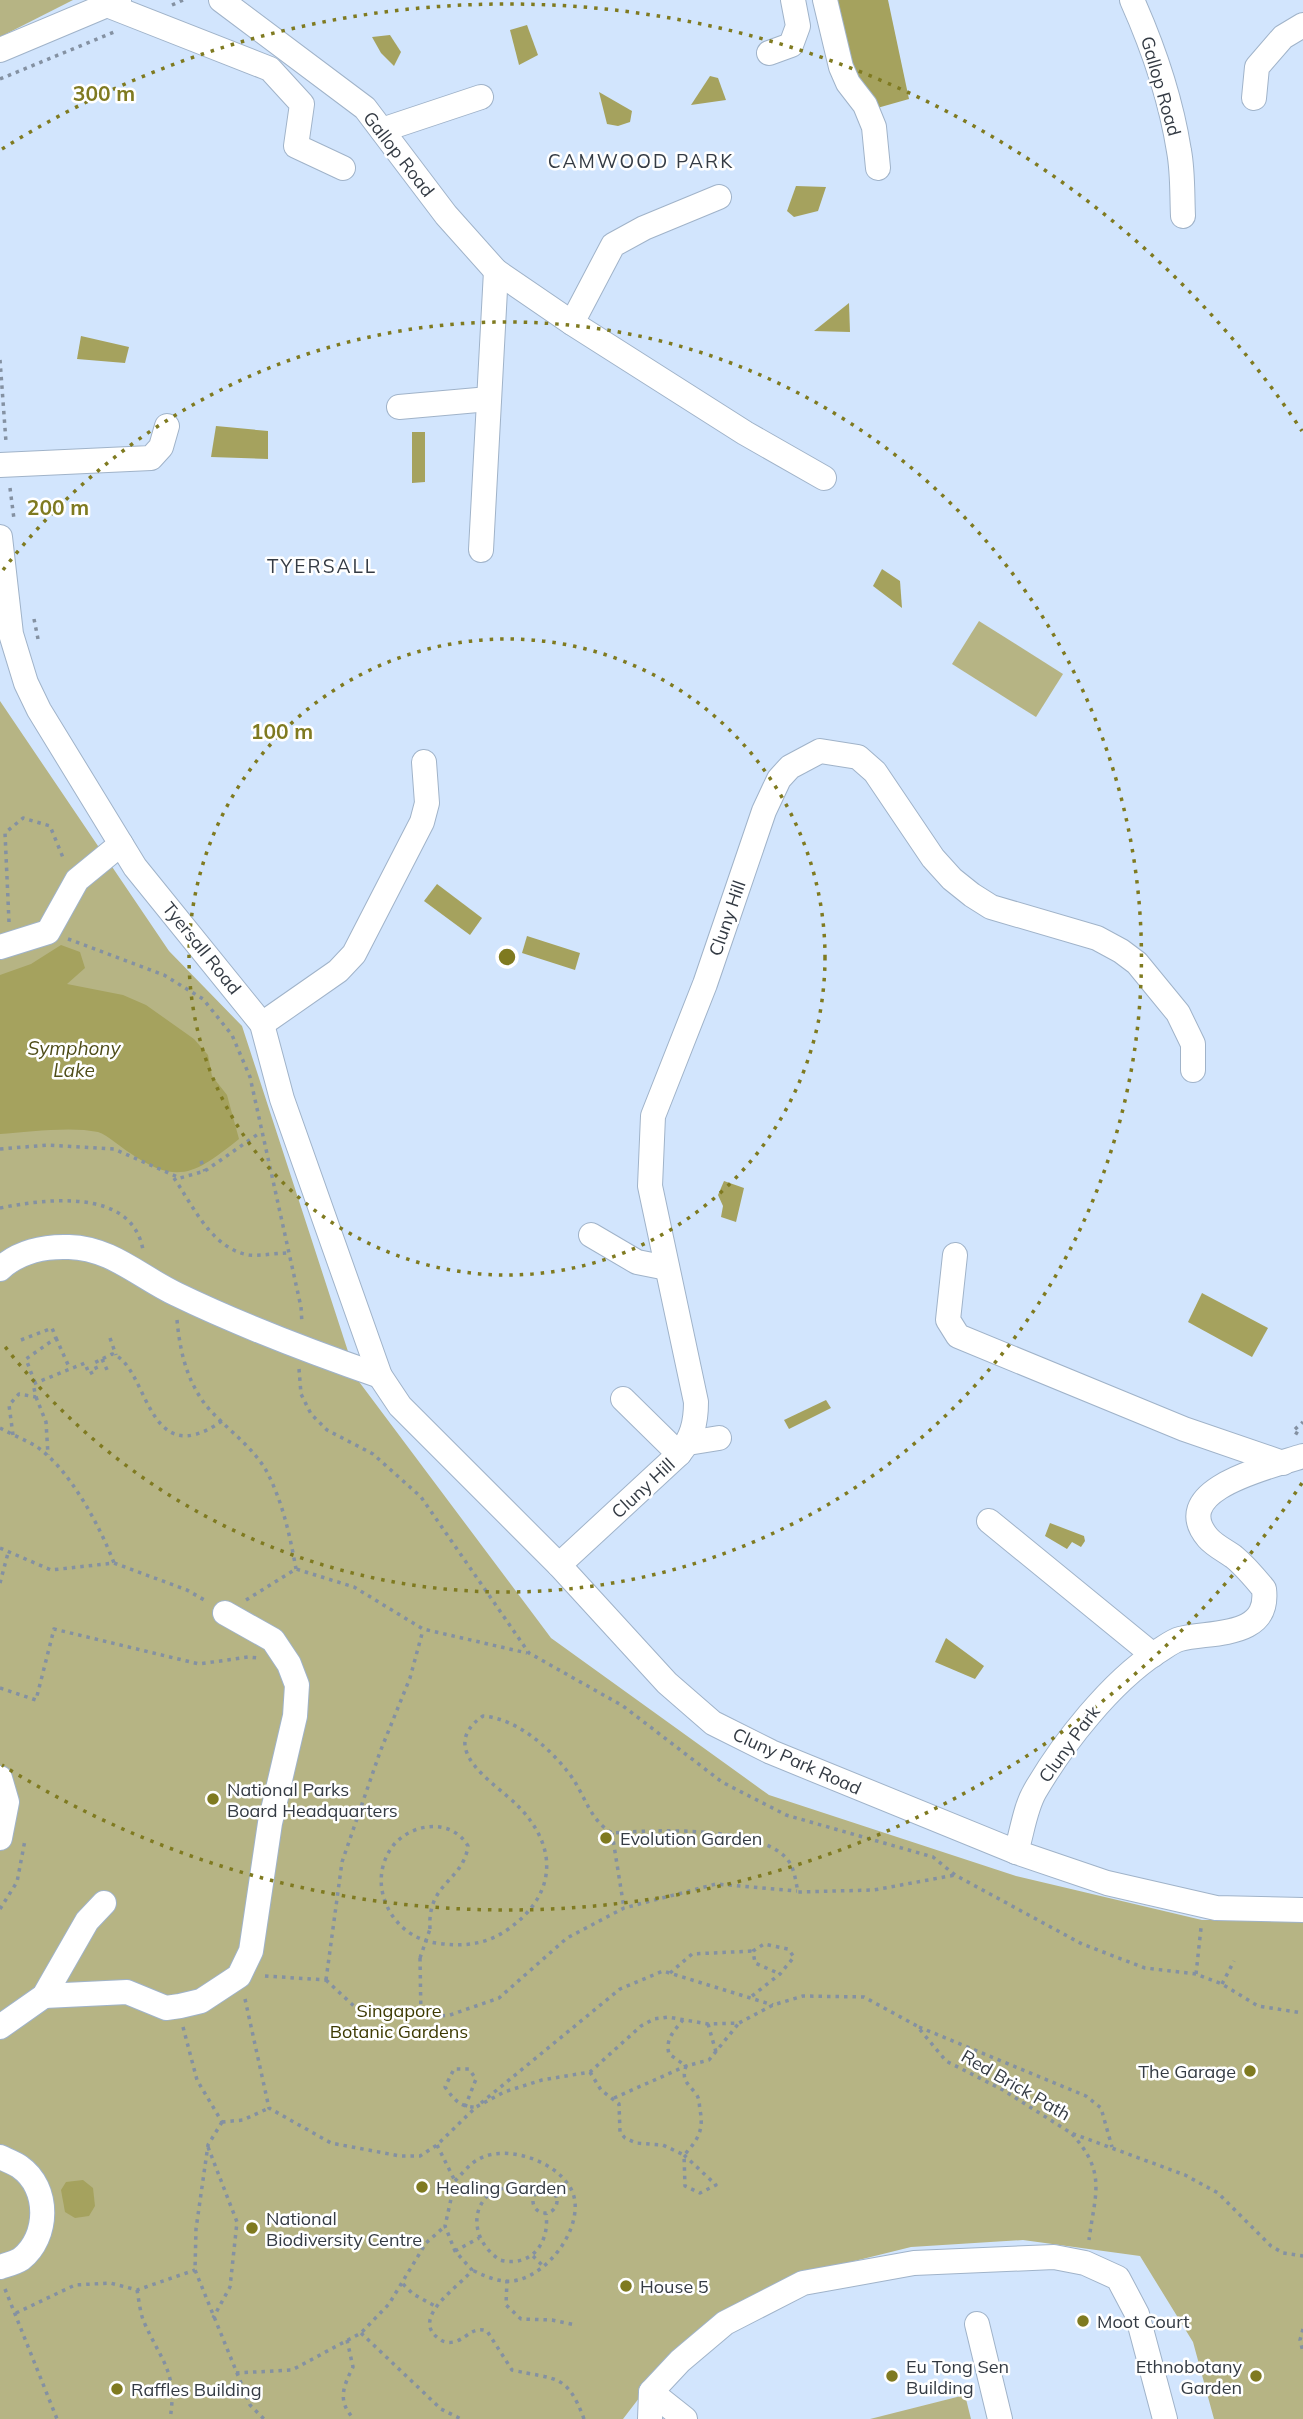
<svg xmlns="http://www.w3.org/2000/svg" width="1303" height="2419" viewBox="0 0 1303 2419" font-family="Mulish,sans-serif">
	<style>
		.green { fill: #b6b484 }
		.water { fill: #a5a25e }
		.lines { fill: none; stroke-linecap: round; stroke-linejoin: round }
		.minor-casing { stroke: #a0b3c9; stroke-width: 26 }
		.path { stroke: #8491a2; stroke-width: 3.5; stroke-dasharray: 3.5 5; stroke-linecap: butt }
		.minor { stroke: #fff; stroke-width: 24 }
		.path-bridge { stroke: #8491a2; stroke-width: 3.5; stroke-dasharray: 3.5 5; stroke-linecap: butt }
		.ring { fill: none; stroke: #7f7a20; stroke-width: 3.5; stroke-dasharray: 3.5 7 }
		.poi-dot { fill: #7f7a20; stroke: #fff; stroke-width: 2.5 }
		.labels { text-anchor: middle; dominant-baseline: central; stroke-width: 5; stroke-linejoin: round; paint-order: stroke }
		.street-label { font-size: 18px; fill: #343b44; stroke: #fff }
		.poi-label { font-size: 18px; fill: #343b44; stroke: #fff; text-anchor: start }
		.park-label { font-size: 18px; fill: #3d3a02; stroke: #fff }
		.neighbourhood-label { font-size: 19px; letter-spacing: 2px; fill: #343b44; stroke: #fff }
		.water-label { font-size: 19px; font-style: italic; fill: #4f4d19; stroke: #fff }
		.centre { fill: #7f7a20; stroke: #fff; stroke-width: 3.5 }
		.ring-label { font-size: 21px; text-anchor: middle; font-weight: bold; fill: #7f7a20; stroke: #fff; stroke-width: 5; stroke-linejoin: round; paint-order: stroke }
	</style>
	<rect width="100%" height="100%" fill="#d2e5fd"/>
	<!-- green -->
	<g class="green">
		<polygon points="0,0 73,0 0,37"/>
		<polygon points="979,621 1063,674 1036,717 952,664"/>
		<polygon points="0,701 169,951 242,1026 357,1379 551,1638 769,1795 1016,1876 1202,1920 1303,1920 1303,2419 1214,2419 1193,2342 1140,2256 1023,2240 911,2247 810,2272 679,2346 623,2419 0,2419"/>
		<polygon points="965,2395 971,2419 870,2419"/>
	</g>
	<!-- water -->
	<g class="water">
		<polygon points="833,0 888,0 909,99 856,114"/>
		<polygon points="527,25 538,55 519,65 510,30"/>
		<polygon points="390,35 401,52 394,66 381,53 372,37"/>
		<polygon points="710,76 718,78 726,100 691,105"/>
		<polygon points="599,92 632,111 630,122 618,126 607,124"/>
		<polygon points="796,186 826,187 818,211 794,217 787,211"/>
		<polygon points="849,303 850,332 814,331"/>
		<polygon points="81,336 129,347 125,363 77,359"/>
		<polygon points="216,426 268,431 268,459 211,457"/>
		<polygon points="412,432 425,432 425,482 412,483"/>
		<polygon points="882,569 900,581 902,608 873,586"/>
		<polygon points="437,884 482,918 470,935 424,901"/>
		<polygon points="527,936 580,953 575,970 522,953"/>
		<path d="M61,945L80,952L85,968L67,984L123,995L146,1005L194,1039L208,1055L212,1076L227,1095L239,1139C197,1172 179,1187 130,1153C120,1147 108,1135 98,1132C71,1126 28,1132 0,1134V975L31,964Z"/>
		<polygon points="724,1181 744,1188 736,1222 721,1217 723,1206 718,1195"/>
		<polygon points="1202,1293 1268,1328 1252,1357 1188,1322"/>
		<polygon points="826,1400 831,1408 789,1429 784,1420"/>
		<polygon points="1050,1523 1084,1536 1085,1541 1081,1547 1072,1542 1067,1549 1045,1536"/>
		<polygon points="946,1638 984,1666 975,1679 935,1662"/>
		<polygon points="83,2180 93,2188 95,2206 89,2216 75,2218 65,2212 61,2190 66,2182"/>
	</g>
	<g class="lines">
		<defs>
			<g id="minor">
				<polyline points="221,0 365,108 446,215 496,271 572,323 745,433 824,478"/>
				<polyline points="825,0 841,67 848,83 865,105 874,127 878,168"/>
				<path d="M1132,0C1153,47 1171,100 1179,151C1183,172 1182,195 1183,216"/>
				<polyline points="107,5 270,69 302,104 296,146 343,168"/>
				<polyline points="0,50 119,0"/>
				<polyline points="769,53 791,45 798,26 793,0"/>
				<polyline points="1254,98 1257,67 1283,37 1303,25"/>
				<polyline points="382,130 481,97"/>
				<polyline points="572,323 613,245 644,228 719,197"/>
				<polyline points="399,407 489,399"/>
				<polyline points="0,465 151,458 161,447 167,426"/>
				<polyline points="0,537 11,634 26,683 39,710 135,867 262,1024 282,1099 380,1376 400,1406 559,1565 667,1683 713,1723 771,1752 1016,1852 1107,1883 1216,1908 1303,1910"/>
				<polyline points="481,550 496,271"/>
				<polyline points="0,947 48,932 77,880 121,844"/>
				<polyline points="262,1024 338,971 354,954 422,822 427,803 424,762"/>
				<polyline points="591,1235 637,1262 667,1268"/>
				<polyline points="955,1255 948,1320 958,1336 1184,1429 1283,1463"/>
				<path d="M0,1269C18,1252 44,1246 69,1247C111,1248 140,1277 176,1294C242,1326 311,1352 380,1376"/>
				<polyline points="623,1399 679,1454"/>
				<polyline points="688,1443 719,1438"/>
				<polyline points="989,1521 1153,1655"/>
				<path d="M559,1565L679,1454C692,1438 696,1423 696,1402L650,1186L653,1116L705,984L764,811L779,779L790,767L820,751L858,757L875,772L933,858L952,879L972,895L991,907L1097,938L1121,951L1137,963L1178,1013L1193,1044V1070"/>
				<polyline points="0,1778 7,1802 0,1838"/>
				<path d="M1016,1852C1022,1833 1025,1808 1035,1791C1063,1743 1110,1683 1157,1652C1164,1648 1172,1641 1180,1639C1211,1631 1270,1639 1264,1589C1255,1578 1245,1566 1234,1557C1226,1551 1215,1546 1208,1538C1166,1489 1273,1466 1303,1456"/>
				<polyline points="44,1996 127,1992 166,2008 180,2006 201,2001 239,1976 251,1951 270,1823 295,1716 297,1685 289,1664 273,1640 225,1613"/>
				<polyline points="0,2027 44,1996 87,1921 104,1903"/>
				<path d="M0,2157C6,2160 15,2163 20,2167C50,2188 49,2237 21,2259C15,2263 6,2265 0,2267"/>
				<polyline points="977,2324 1000,2419"/>
				<polyline points="651,2392 685,2419"/>
				<polyline points="650,2419 651,2392 680,2361 725,2323 803,2283 914,2263 1054,2257 1085,2263 1118,2278 1137,2314 1165,2419"/>
			</g>
		</defs>
		<!-- minor casing -->
		<use href="#minor" class="minor-casing"/>
		<!-- path -->
		<g class="path">
			<polyline points="172,5 183,0"/>
			<polyline points="0,79 114,32"/>
			<polyline points="0,360 6,442"/>
			<polyline points="10,488 14,519"/>
			<polyline points="34,619 38,639"/>
			<polyline points="9,922 5,833 23,818 50,826 64,860"/>
			<polyline points="68,939 164,975 203,999 232,1035 250,1077 301,1307 302,1324"/>
			<polyline points="0,1149 48,1145 114,1149 180,1178 205,1171 261,1132"/>
			<polyline points="201,1161 205,1171"/>
			<path d="M174,1178C193,1206 212,1249 249,1255C262,1256 276,1253 288,1253"/>
			<path d="M0,1208C45,1199 132,1187 143,1250"/>
			<path d="M177,1320C180,1352 187,1383 209,1409C228,1430 253,1447 267,1472C283,1503 290,1536 296,1569"/>
			<polyline points="56,1338 70,1369"/>
			<polyline points="110,1338 116,1355"/>
			<polyline points="21,1340 52,1328 56,1338 26,1359 35,1383"/>
			<polyline points="102,1359 109,1374"/>
			<polyline points="299,1369 301,1394 311,1414 327,1430 373,1454 421,1497 529,1653 623,1706 722,1782 786,1815 933,1857 955,1875 1082,1944 1145,1968 1196,1974 1222,1984 1258,2006 1303,2013"/>
			<polyline points="36,1397 46,1422 48,1455"/>
			<path d="M0,1428C11,1434 23,1439 34,1445C68,1466 100,1526 114,1563"/>
			<polyline points="1298,1434 1293,1431 1303,1422"/>
			<path d="M13,1435L9,1405L19,1394L36,1397L33,1384L85,1363L89,1374L97,1370L94,1363L112,1354C149,1365 145,1475 222,1421"/>
			<polyline points="0,1548 51,1570 114,1563 187,1590 206,1601"/>
			<polyline points="0,1583 8,1553"/>
			<polyline points="246,1600 296,1569 354,1587 423,1629 527,1653"/>
			<polyline points="0,1688 36,1700 54,1629 199,1664 248,1657 258,1658"/>
			<polyline points="612,1833 624,1908"/>
			<polyline points="0,1909 17,1882 25,1840"/>
			<path d="M430,1929C427,1882 463,1882 468,1846C452,1818 411,1822 392,1847C365,1885 392,1937 436,1943C462,1947 485,1945 507,1930C556,1896 560,1848 517,1805C495,1783 435,1749 483,1716C518,1719 550,1748 571,1776C586,1797 589,1819 612,1833C651,1830 770,1824 791,1865C795,1873 796,1883 798,1892L874,1890L955,1875"/>
			<polyline points="420,1958 421,2018"/>
			<polyline points="670,1973 692,1954 752,1951"/>
			<polyline points="1196,1974 1201,1928"/>
			<polyline points="265,1976 326,1980"/>
			<polyline points="326,1980 356,2008 421,2018 450,2015 499,1998 567,1938 624,1908 716,1884 797,1891"/>
			<polyline points="326,1980 342,1862 380,1752 410,1678 423,1630"/>
			<polyline points="1222,1984 1234,1961"/>
			<polyline points="752,1996 780,1974 794,1957 788,1949 764,1944 753,1951 755,1963 780,1974"/>
			<polyline points="245,1999 269,2108 331,2143 400,2156 420,2156 437,2145 476,2107 504,2092 542,2080 590,2072 641,2026 654,2019 668,2017 708,2024 739,2023 773,2005 803,1996 864,1997 917,2026 946,2061 1003,2090 1071,2133 1185,2175 1218,2193 1271,2246 1283,2253 1303,2256"/>
			<polyline points="708,2024 716,2052"/>
			<polyline points="183,2027 197,2080 222,2122"/>
			<polyline points="919,2027 1086,2096 1101,2108 1112,2147"/>
			<path d="M590,2072L601,2090L619,2104L620,2132L625,2138L636,2143L663,2145L684,2155C698,2140 704,2130 700,2110C699,2105 700,2099 696,2094C688,2083 681,2081 686,2066L669,2054C665,2039 674,2031 683,2020"/>
			<polyline points="614,2098 686,2066 709,2060 739,2023"/>
			<polyline points="481,2103 620,1989 663,1971 773,2005"/>
			<path d="M465,2107L476,2079L469,2069H454L445,2087C454,2099 459,2107 475,2107"/>
			<polyline points="222,2122 208,2145 196,2229 195,2270 250,2405 264,2419"/>
			<polyline points="222,2122 243,2120 269,2108"/>
			<path d="M1072,2134C1107,2173 1095,2193 1089,2240"/>
			<path d="M437,2145L455,2181L445,2226L455,2251L472,2270C462,2285 406,2319 441,2340C445,2343 452,2343 457,2341C469,2336 474,2326 487,2331L512,2370C556,2380 567,2373 584,2419"/>
			<polyline points="208,2147 237,2222 230,2287 213,2318"/>
			<polygon points="684,2155 716,2185 700,2193 685,2186"/>
			<path d="M455,2181C462,2174 470,2163 479,2159C508,2142 571,2165 575,2202C578,2233 549,2272 518,2280C501,2284 487,2277 472,2270"/>
			<circle cx="545" cy="2201" r="12"/>
			<path d="M536,2195C482,2167 454,2229 500,2260C531,2268 550,2243 546,2214"/>
			<polyline points="455,2251 479,2238"/>
			<polyline points="533,2256 543,2266"/>
			<polyline points="507,2280 506,2305 521,2319 552,2320 576,2325"/>
			<polyline points="403,2284 413,2294 435,2306"/>
			<polyline points="5,2289 57,2419"/>
			<path d="M137,2290C139,2300 140,2313 144,2322C161,2361 178,2372 170,2419"/>
			<polyline points="16,2313 75,2285 110,2283 137,2290 195,2270"/>
			<polyline points="1303,2329 1300,2340 1303,2352"/>
			<polyline points="361,2333 441,2409 461,2419"/>
			<path d="M347,2340L353,2367C343,2387 337,2401 354,2419"/>
			<polyline points="236,2373 292,2370 361,2333 389,2304 426,2243 444,2227"/>
		</g>
		<!-- minor -->
		<use href="#minor" class="minor"/>
		<!-- path-bridge -->
		<polyline class="path-bridge" points="420,1958 430,1929"/>
	</g>
	<!-- distance rings -->
	<g class="ring">
		<circle cx="507" cy="957" r="318"/>
		<path d="M3 570A635 635 0 1 1 3 1344"/>
		<path d="M1302 1483A953 953 0 0 1 2 1765M2 149A953 953 0 0 1 1302 431"/>
	</g>
	<!-- markers -->
	<g class="poi-dot">
		<circle cx="213" cy="1799" r="7"/>
		<circle cx="606" cy="1838" r="7"/>
		<circle cx="1250" cy="2071" r="7"/>
		<circle cx="422" cy="2187" r="7"/>
		<circle cx="252" cy="2228" r="7"/>
		<circle cx="626" cy="2286" r="7"/>
		<circle cx="1083" cy="2321" r="7"/>
		<circle cx="892" cy="2376" r="7"/>
		<circle cx="1256" cy="2376" r="7"/>
		<circle cx="117" cy="2389" r="7"/>
	</g>
	<g class="labels">
		<!-- street labels -->
		<g class="street-label">
			<text transform="translate(1161 86) rotate(74)">Gallop Road</text>
			<text transform="translate(399 154) rotate(52)">Gallop Road</text>
			<text transform="translate(727 918) rotate(-71)">Cluny Hill</text>
			<text transform="translate(202 948) rotate(51)">Tyersall Road</text>
			<text transform="translate(643 1488) rotate(-43)">Cluny Hill</text>
			<text transform="translate(1069 1744) rotate(-54)">Cluny Park</text>
			<text transform="translate(797 1761) rotate(24)">Cluny Park Road</text>
			<text transform="translate(1016 2085) rotate(30)">Red Brick Path</text>
		</g>
		<!-- poi labels -->
		<g class="poi-label">
			<text x="227" y="1789">National Parks<tspan x="227" dy="21">Board Headquarters</tspan></text>
			<text x="620" y="1838">Evolution Garden</text>
			<text x="1236" y="2071" text-anchor="end">The Garage</text>
			<text x="436" y="2187">Healing Garden</text>
			<text x="266" y="2218">National<tspan x="266" dy="21">Biodiversity Centre</tspan></text>
			<text x="640" y="2286">House 5</text>
			<text x="1097" y="2321">Moot Court</text>
			<text x="906" y="2366">Eu Tong Sen<tspan x="906" dy="21">Building</tspan></text>
			<text x="1242" y="2366" text-anchor="end">Ethnobotany<tspan x="1242" dy="21">Garden</tspan></text>
			<text x="131" y="2389">Raffles Building</text>
		</g>
		<!-- park labels -->
		<g class="park-label">
			<text x="399" y="2010">Singapore<tspan x="399" dy="21">Botanic Gardens</tspan></text>
		</g>
		<!-- neighbourhood labels -->
		<g class="neighbourhood-label">
			<text x="641" y="161">CAMWOOD PARK</text>
			<text x="322" y="566">TYERSALL</text>
		</g>
		<!-- water labels -->
		<g class="water-label">
			<text x="74" y="1048">Symphony<tspan x="74" dy="22">Lake</tspan></text>
		</g>
	</g>
	<circle cx="507" cy="957" r="10" class="centre"/>
	<g class="ring-label">
		<text x="104" y="101">300 m</text>
		<text x="58" y="515">200 m</text>
		<text x="282" y="739">100 m</text>
	</g>
</svg>
